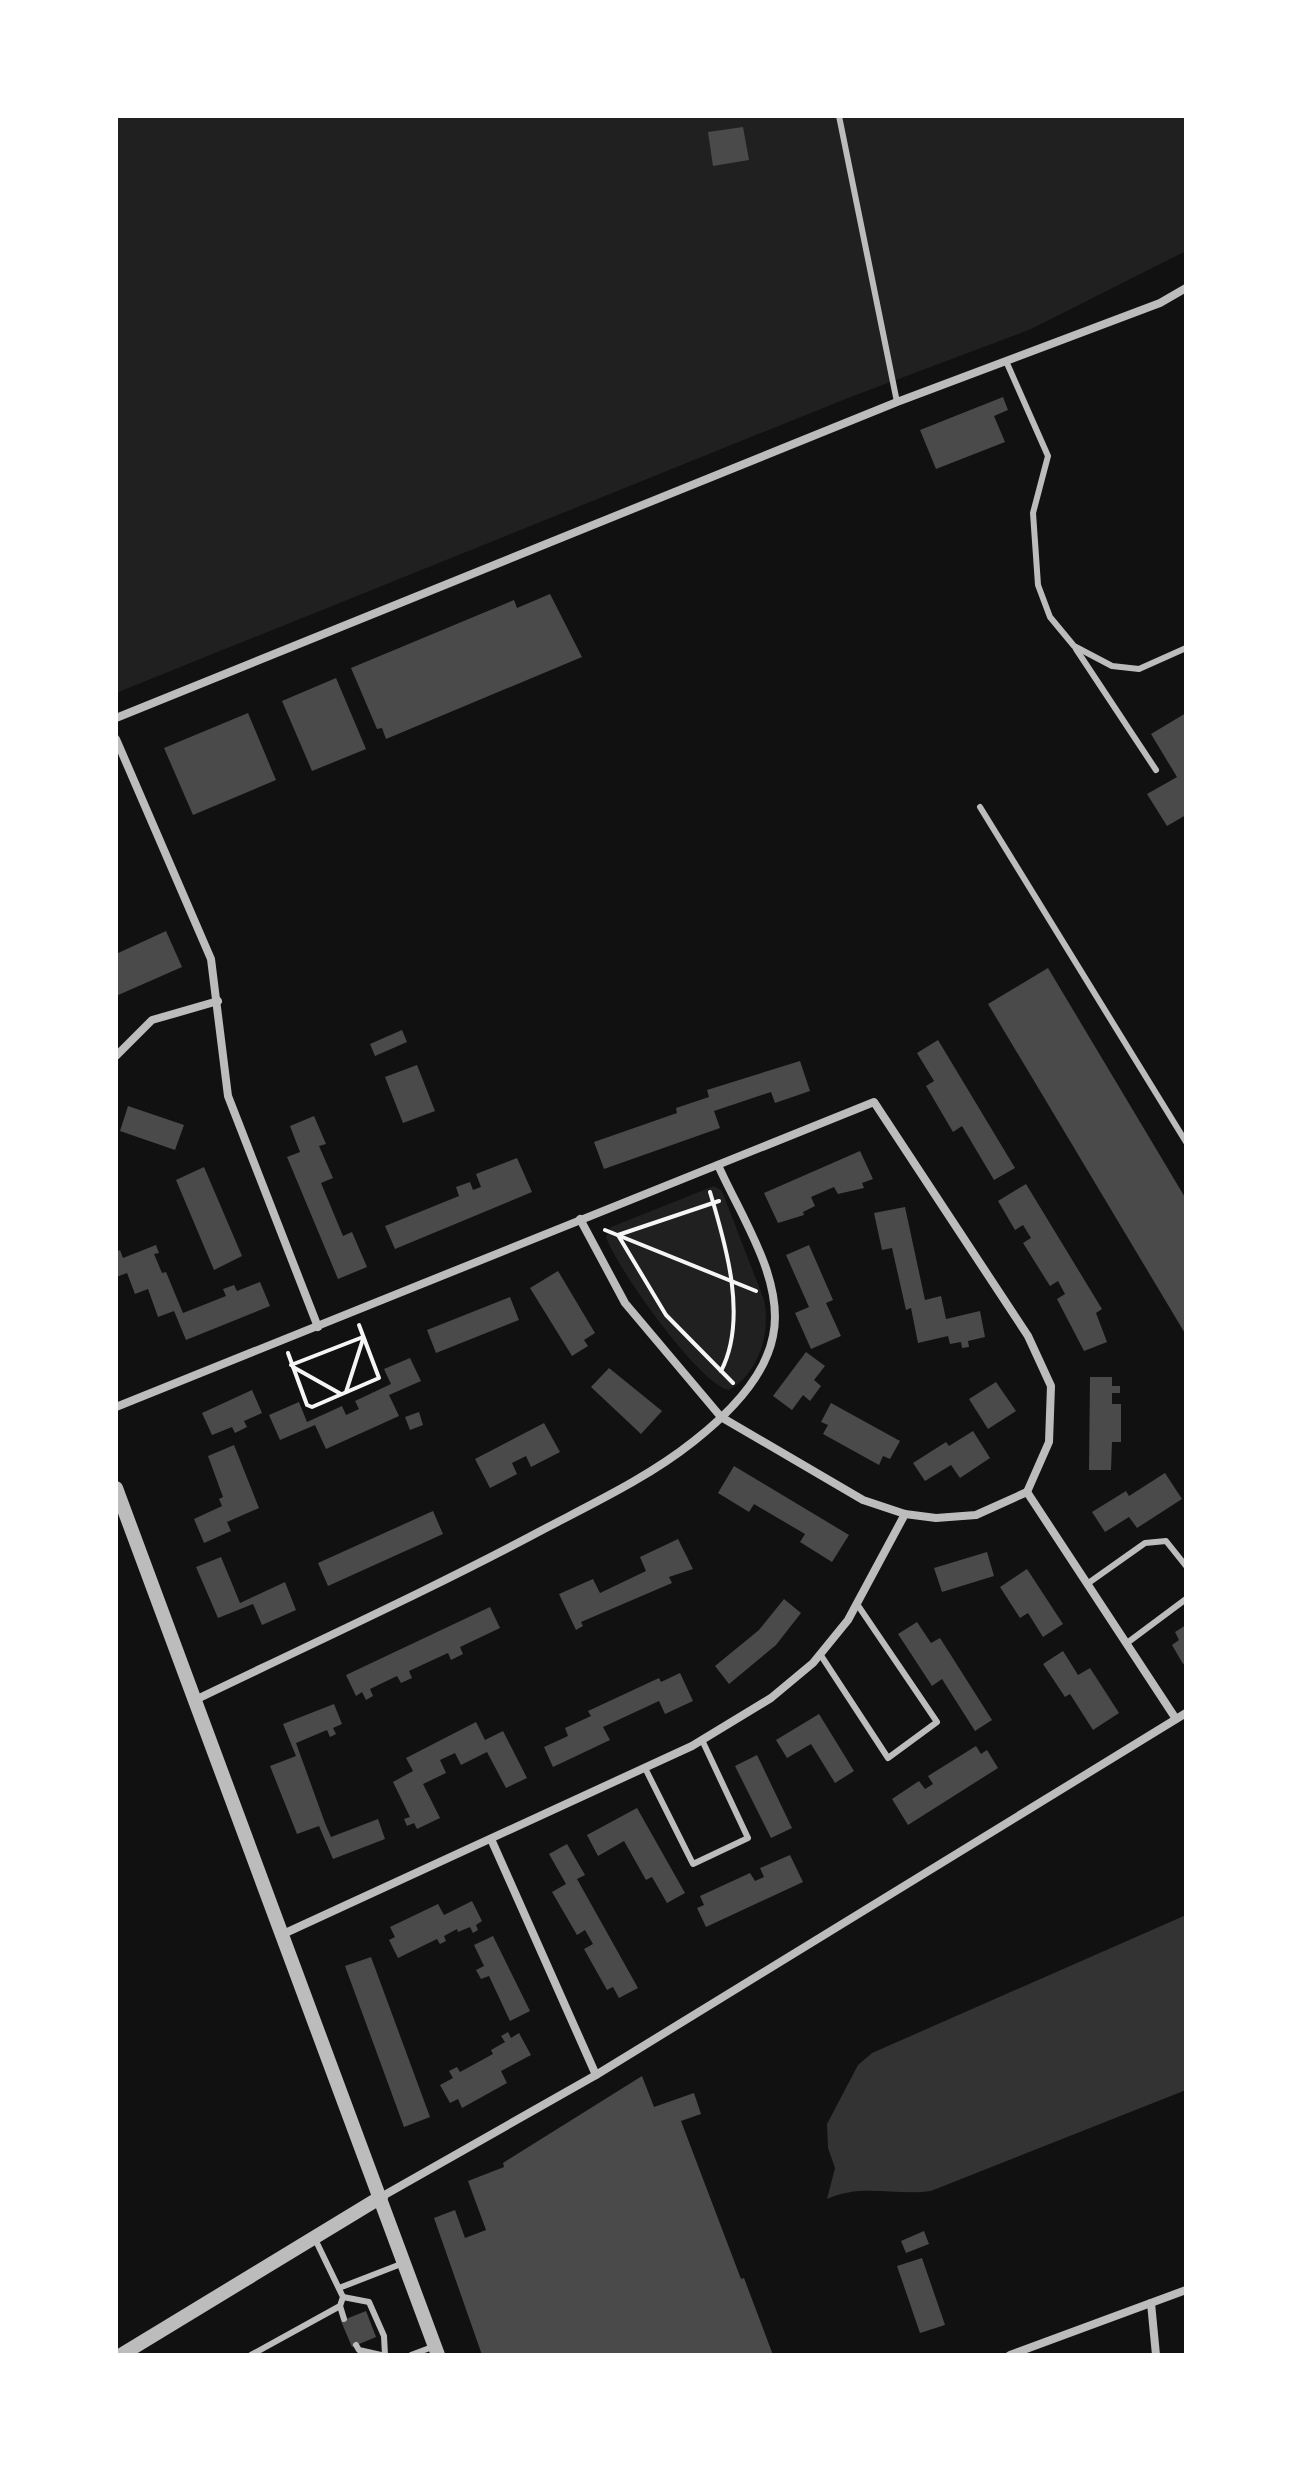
<svg xmlns="http://www.w3.org/2000/svg" width="1302" height="2471" viewBox="0 0 1302 2471" font-family="Inter,sans-serif">
	<style>
		.green { fill: #202020 }
		.water { fill: #333 }
		.building { fill: #4a4a4a }
		.lines { fill: none; stroke-linecap: round; stroke-linejoin: round }
		.path { stroke: #f5f5f5; stroke-width: 4 }
		.service { stroke: #bcbcbc; stroke-width: 6 }
		.minor { stroke: #bcbcbc; stroke-width: 8 }
		.tertiary { stroke: #bcbcbc; stroke-width: 14 }
	</style>
	<rect width="100%" height="100%" fill="#111"/>
	<!-- green -->
	<g class="green">
		<polygon points="116,116 1186,116 1186,251 1031,329 848,398 116,693"/>
		<path d="M714,1186L722,1191L764,1300C771,1332 759,1373 729,1390C700,1386 616,1267 606,1237L611,1227Z"/>
	</g>
	<!-- water -->
	<path class="water" d="M1186,1915V2090L931,2191C895,2196 861,2183 827,2199L835,2168L828,2148L827,2124L858,2065L872,2053Z"/>
	<!-- building -->
	<g class="building">
		<polygon points="743,127 749,160 713,166 708,132"/>
		<polygon points="1003,397 1008,410 994,416 1005,442 936,469 920,430"/>
		<polygon points="550,594 582,657 386,739 382,728 377,729 351,668 514,600 517,608"/>
		<polygon points="336,678 366,749 312,771 282,701"/>
		<polygon points="248,713 276,780 193,815 164,748"/>
		<polygon points="1186,713 1186,815 1167,826 1147,794 1177,777 1151,734"/>
		<polygon points="166,931 182,967 116,996 116,954"/>
		<polygon points="1048,968 1186,1199 1186,1335 988,1004"/>
		<polygon points="402,1030 407,1042 375,1056 370,1044"/>
		<polygon points="938,1040 1015,1168 994,1180 962,1126 953,1132 926,1086 934,1081 917,1053"/>
		<polygon points="800,1061 810,1091 775,1103 771,1092 714,1111 720,1128 604,1169 594,1142 677,1113 676,1108 709,1097 707,1090"/>
		<polygon points="417,1065 435,1111 403,1123 385,1077"/>
		<polygon points="128,1106 184,1125 175,1150 120,1131"/>
		<polygon points="314,1116 326,1144 319,1146 333,1178 321,1183 343,1236 352,1232 367,1267 338,1279 287,1157 300,1152 290,1126"/>
		<polygon points="860,1151 873,1179 862,1183 864,1188 838,1194 834,1187 811,1197 815,1206 803,1212 804,1215 778,1223 764,1193"/>
		<polygon points="517,1158 532,1192 395,1249 385,1226 459,1196 456,1187 470,1182 473,1190 481,1187 476,1174"/>
		<polygon points="204,1167 242,1256 214,1270 176,1180"/>
		<polygon points="1026,1184 1102,1309 1096,1313 1107,1342 1084,1351 1057,1299 1065,1294 1058,1281 1050,1286 1023,1243 1031,1238 1023,1225 1015,1230 998,1201"/>
		<polygon points="905,1207 925,1300 941,1296 946,1319 980,1311 985,1337 968,1341 969,1347 962,1348 961,1342 950,1344 948,1336 918,1343 911,1308 906,1310 892,1248 882,1250 874,1213"/>
		<polygon points="156,1245 159,1253 154,1254 162,1273 166,1272 183,1313 226,1296 223,1289 234,1285 237,1291 260,1282 270,1306 186,1340 174,1311 158,1317 148,1289 135,1294 127,1273 116,1277 116,1252 120,1250 123,1258"/>
		<polygon points="809,1245 833,1300 826,1303 841,1336 811,1349 795,1313 809,1307 786,1255"/>
		<polygon points="558,1271 595,1333 584,1340 588,1346 572,1356 530,1288"/>
		<polygon points="510,1297 519,1320 436,1353 427,1330"/>
		<polygon points="806,1352 825,1366 814,1380 821,1386 810,1401 803,1395 792,1410 773,1396"/>
		<polygon points="410,1358 421,1381 389,1395 399,1416 326,1449 315,1425 280,1440 269,1415 299,1402 307,1422 342,1406 346,1415 359,1409 355,1401 391,1384 384,1369"/>
		<polygon points="609,1368 662,1411 641,1434 591,1387"/>
		<polygon points="1090,1377 1112,1377 1112,1386 1120,1386 1120,1393 1112,1393 1112,1404 1121,1404 1121,1442 1112,1442 1111,1470 1089,1470"/>
		<polygon points="996,1382 1016,1411 988,1429 969,1399"/>
		<polygon points="252,1390 262,1413 244,1421 247,1427 235,1433 232,1427 212,1435 202,1413"/>
		<polygon points="831,1403 900,1441 890,1459 883,1456 879,1465 823,1434 828,1425 821,1422"/>
		<polygon points="419,1412 423,1425 410,1430 405,1417"/>
		<polygon points="544,1423 560,1452 531,1467 526,1456 512,1463 517,1474 490,1488 475,1459"/>
		<polygon points="973,1431 990,1458 960,1478 951,1465 925,1481 913,1463 946,1442 949,1446"/>
		<polygon points="234,1445 259,1508 227,1522 231,1531 204,1543 194,1519 222,1506 219,1499 223,1497 208,1456"/>
		<polygon points="734,1466 849,1535 832,1562 800,1542 805,1534 754,1504 749,1512 718,1493"/>
		<polygon points="1165,1473 1182,1499 1137,1528 1129,1517 1105,1532 1092,1512 1126,1491 1129,1496"/>
		<polygon points="433,1511 443,1534 328,1586 318,1563"/>
		<polygon points="678,1539 693,1569 669,1577 672,1583 581,1622 583,1626 576,1630 559,1594 593,1579 600,1593 646,1571 640,1557"/>
		<polygon points="987,1552 994,1576 942,1592 934,1568"/>
		<polygon points="221,1557 240,1603 285,1582 296,1610 262,1625 253,1604 218,1618 196,1567"/>
		<polygon points="1027,1569 1063,1624 1043,1637 1028,1613 1020,1618 1000,1587"/>
		<polygon points="784,1599 801,1613 776,1645 729,1684 715,1666 759,1630"/>
		<polygon points="490,1607 500,1628 460,1647 463,1654 451,1660 448,1653 409,1671 412,1678 401,1683 397,1676 370,1689 373,1696 366,1700 362,1692 356,1696 346,1675"/>
		<polygon points="917,1622 931,1643 940,1638 992,1720 975,1731 942,1679 932,1686 898,1634"/>
		<polygon points="1186,1625 1186,1662 1183,1664 1172,1645 1179,1640 1175,1632"/>
		<polygon points="1063,1651 1078,1675 1090,1668 1119,1713 1093,1730 1070,1694 1065,1697 1043,1664"/>
		<polygon points="680,1673 693,1701 665,1714 659,1701 603,1727 610,1740 553,1767 544,1747 568,1736 565,1728 591,1716 588,1711 659,1678 661,1682"/>
		<polygon points="334,1704 342,1724 333,1728 336,1734 330,1737 327,1730 296,1743 325,1823 331,1837 378,1819 385,1839 333,1859 319,1826 297,1834 270,1766 296,1756 283,1724"/>
		<polygon points="819,1714 854,1771 835,1783 811,1744 787,1758 776,1740"/>
		<polygon points="476,1722 485,1740 503,1731 527,1778 506,1788 487,1752 461,1765 455,1753 440,1760 446,1773 423,1784 440,1818 417,1829 414,1823 407,1826 404,1819 410,1817 393,1782 413,1771 406,1758"/>
		<polygon points="976,1746 981,1754 987,1750 998,1768 908,1825 892,1799 919,1781 925,1789 933,1784 928,1776"/>
		<polygon points="757,1755 792,1828 771,1838 735,1766"/>
		<polygon points="637,1808 685,1893 667,1903 652,1877 646,1880 624,1841 598,1856 587,1835"/>
		<polygon points="567,1844 585,1875 577,1879 638,1988 619,1998 613,1987 607,1990 584,1949 593,1944 585,1930 577,1935 552,1892 566,1884 549,1854"/>
		<polygon points="790,1855 803,1882 706,1927 697,1908 704,1905 700,1896 750,1873 755,1881 764,1877 760,1868"/>
		<polygon points="472,1901 482,1921 476,1925 478,1930 473,1933 470,1927 458,1932 457,1929 444,1936 446,1941 440,1944 437,1939 398,1958 389,1940 395,1937 390,1927 438,1904 444,1915"/>
		<polygon points="493,1936 530,2011 510,2021 489,1976 481,1979 476,1970 484,1966 474,1945"/>
		<polygon points="371,1957 430,2117 404,2127 345,1966"/>
		<polygon points="508,2032 511,2038 519,2033 531,2055 501,2071 507,2083 462,2108 458,2099 450,2103 440,2085 453,2078 449,2071 457,2067 460,2072 493,2054 491,2050 505,2042 501,2036"/>
		<polygon points="642,2076 654,2107 694,2093 701,2114 681,2121 741,2279 744,2278 773,2355 482,2355 434,2218 455,2210 465,2238 486,2230 468,2181 504,2167 503,2163"/>
		<polygon points="924,2231 929,2244 906,2253 901,2241"/>
		<polygon points="922,2258 945,2325 920,2333 897,2266"/>
		<polygon points="366,2311 376,2337 352,2347 341,2321"/>
	</g>
	<g class="lines">
		<!-- path -->
		<g class="path">
			<path d="M710,1192C726,1245 748,1319 721,1371"/>
			<polyline points="719,1201 618,1235 666,1315 733,1383"/>
			<polyline points="605,1230 756,1291"/>
			<polyline points="288,1353 307,1405 312,1407 379,1378 359,1325"/>
			<polyline points="291,1365 363,1337"/>
			<polyline points="293,1367 341,1394"/>
			<polyline points="346,1392 363,1339"/>
		</g>
		<!-- service -->
		<g class="service">
			<polyline points="839,116 897,402"/>
			<polyline points="1006,361 1048,456 1033,513 1038,585 1050,617 1074,646 1112,666 1139,669 1186,648"/>
			<polyline points="1076,649 1156,770"/>
			<polyline points="980,807 1186,1142"/>
			<polyline points="1087,1584 1145,1543 1166,1541 1186,1566"/>
			<polyline points="1127,1643 1186,1599"/>
			<polyline points="820,1654 888,1758 937,1722 857,1604"/>
			<polyline points="645,1768 693,1864 748,1838 702,1740"/>
			<polyline points="339,2288 401,2264"/>
			<polyline points="343,2297 369,2302 384,2336 385,2355"/>
			<polyline points="340,2306 344,2319"/>
			<polyline points="356,2345 359,2350 381,2355"/>
			<polyline points="251,2355 340,2306 343,2297 315,2239"/>
			<polyline points="411,2355 435,2346"/>
		</g>
		<!-- minor -->
		<g class="minor">
			<polyline points="116,718 897,402 1160,303 1186,288"/>
			<polyline points="116,739 211,959 228,1096 318,1327"/>
			<polyline points="116,1056 152,1020 218,1001"/>
			<polyline points="580,1219 625,1303 721,1417 863,1500 905,1514 936,1518 976,1515 1027,1492"/>
			<polyline points="116,1407 874,1102 1028,1336 1051,1386 1049,1442 1027,1492"/>
			<polyline points="1027,1492 1176,1719"/>
			<path d="M193,1701C311,1644 432,1589 548,1527C598,1501 650,1476 694,1441C727,1415 765,1378 773,1336C785,1280 740,1215 718,1165"/>
			<polyline points="491,1839 596,2075"/>
			<polyline points="281,1935 692,1746 771,1698 813,1663 848,1620 905,1514"/>
			<polyline points="381,2197 596,2075 1186,1713"/>
			<polyline points="1151,2303 1156,2355"/>
			<polyline points="1010,2355 1186,2290"/>
		</g>
		<!-- tertiary -->
		<g class="tertiary">
			<polyline points="116,1488 438,2355"/>
			<polyline points="121,2355 381,2197"/>
		</g>
	</g>
	<!-- border -->
	<rect width="1302" height="2471" fill="none" stroke="#ffffff" stroke-width="236"/>
</svg>
